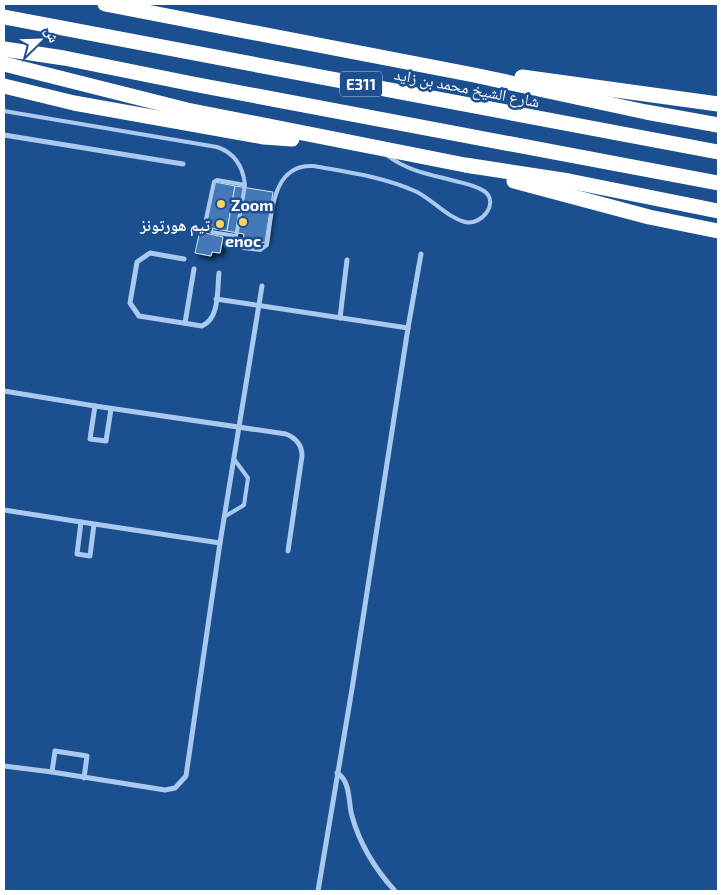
<svg xmlns="http://www.w3.org/2000/svg" width="722" height="895" viewBox="0 0 722 895" font-family="'Exo 2','Noto Naskh Arabic',sans-serif">
	<style>
		.building { fill: #4478b7; stroke: #cfe3fa; filter: url(#shadow) }
		.lines { fill: none; stroke-linecap: round; stroke-linejoin: round }
		.lane { stroke: #a9c9ee; stroke-width: 4 }
		.street { stroke: #a9c9ee; stroke-width: 5 }
		.highway { stroke: #fff; stroke-width: 15 }
		.poi-dot { fill: #ffd166; stroke: #1b4f8f; stroke-width: 2 }
		.labels { text-anchor: middle; dominant-baseline: central; stroke-width: 5; stroke-linejoin: round; paint-order: stroke }
		.shield { fill: #1b4f8f; stroke: #bbcadd; stroke-width: 1 }
		.shield-label { font-size: 15px; font-weight: bold; fill: #fff }
		.street-label { font-size: 16px; fill: #fff; stroke: #1b4f8f }
		.poi-label { font-size: 16px; font-weight: bold; fill: #fff; stroke: #1b4f8f; text-anchor: start }
	</style>
	<defs>
		<filter id="shadow"><feDropShadow dx="4" dy="4" stdDeviation="2.5" flood-color="#0009"/></filter>
	</defs>
	<rect width="100%" height="100%" fill="#1b4f8f"/>
	<!-- building -->
	<g class="building">
		<polygon points="215,182 235,186 227,231 210,228 207,221"/>
		<polygon points="235,186 273,192 265,243 243,239 244,234 227,231"/>
		<polygon points="205,233 223,237 220,253 212,252 211,256 195,253 199,235 204,236"/>
	</g>
	<g class="lines">
		<!-- lane -->
		<g class="lane">
			<path d="M4,111L217,147C235,153 243,166 245,185L236,237V241L243,248L260,250L267,245C272,215 271,164 313,166C348,172 385,177 417,192C434,201 447,217 465,222C482,226 500,202 484,191C476,186 467,184 459,182C434,175 409,172 388,156"/>
			<polyline points="236,236 212,232 206,219 214,182 217,180 245,185"/>
			<polyline points="224,517 244,505 248,478 234,459"/>
		</g>
		<!-- street -->
		<g class="street">
			<polyline points="4,135 183,164"/>
			<path d="M184,259L150,253L137,262L130,303L139,316L202,326C220,318 217,290 219,273"/>
			<polyline points="216,299 408,328"/>
			<polyline points="340,318 347,260"/>
			<polyline points="185,323 194,269"/>
			<polyline points="4,391 95,406"/>
			<path d="M111,409L106,441L90,439L95,406L286,434C296,438 302,445 302,456L288,551"/>
			<polyline points="4,510 81,522"/>
			<path d="M94,524L90,556L77,554L81,522C128,529 174,536 220,543"/>
			<polyline points="4,766 52,772"/>
			<path d="M337,773C351,781 348,802 352,816C360,845 375,869 395,891"/>
			<polyline points="84,778 87,756 55,751 52,772 165,790 175,788 186,776 220,543 262,286"/>
			<polyline points="318,891 352,689 408,328 421,254"/>
		</g>
		<!-- highway -->
		<g class="highway">
			<polyline points="105,4 474,75 646,112 718,125"/>
			<polyline points="4,17 718,152"/>
			<polyline points="4,49 64,58 193,84 718,183"/>
			<polyline points="4,64 187,110 465,165 569,181 718,211"/>
			<polyline points="522,77 718,104"/>
			<polyline points="4,86 74,103 264,137 292,139"/>
			<polyline points="514,181 649,217 718,231"/>
		</g>
	</g>
	<!-- markers -->
	<g class="poi-dot">
		<circle cx="221" cy="204" r="5"/>
		<circle cx="243" cy="222" r="5"/>
		<circle cx="220" cy="224" r="5"/>
	</g>
	<g class="labels">
		<!-- shield labels -->
		<rect class="shield" x="340" y="71.5" width="42" height="25" rx="4"/>
		<g class="shield-label">
			<text x="361" y="84">E311</text>
		</g>
		<!-- street labels -->
		<g class="street-label">
			<text transform="translate(467 87) rotate(11)">شارع الشيخ محمد بن زايد</text>
		</g>
		<!-- poi labels -->
		<g class="poi-label">
			<text x="231" y="204">Zoom</text>
			<text x="210" y="224" text-anchor="end">تيم هورتونز</text>
			<text x="243" y="240" text-anchor="middle">enoc</text>
		</g>
	</g>
	<!-- border -->
	<rect width="722" height="895" fill="none" stroke="#ffffff" stroke-width="10"/>
	<!-- north arrow -->
	<g transform="translate(40 40) rotate(67)" stroke="#1b4f8f" stroke-width="4" paint-order="stroke">
	<path d="M0-4L9 19L0 12L-9 19Z" fill="#ffffff"/>
	<text y="-8" font-size="14" font-weight="bold" text-anchor="middle" fill="#ffffff">ش</text>
	</g>
</svg>
